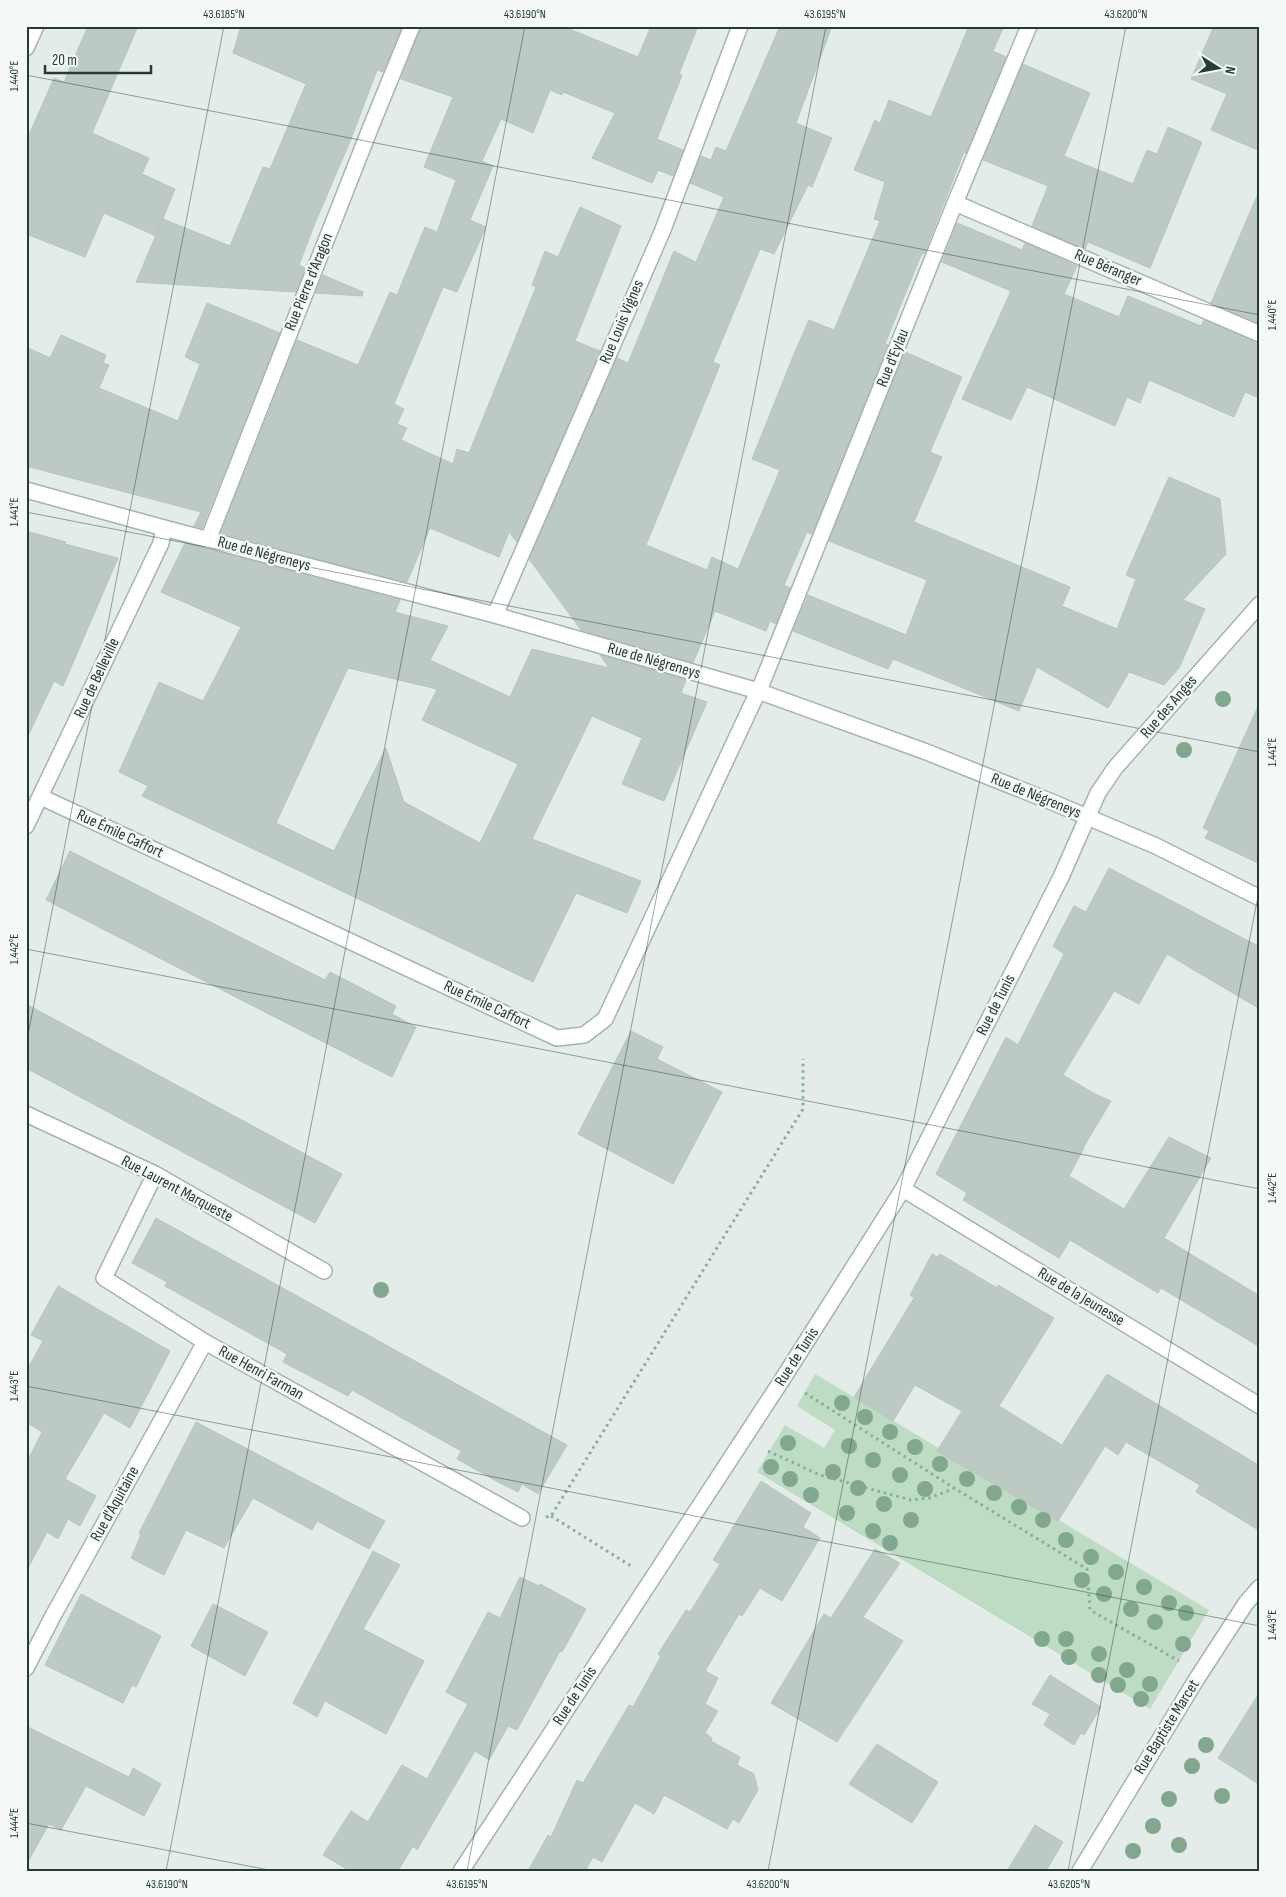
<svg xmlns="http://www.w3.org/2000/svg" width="1286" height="1897" viewBox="0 0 1286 1897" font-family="'Sofia Sans Condensed',sans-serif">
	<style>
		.green { fill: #bedcc4 }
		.building { fill: #bccac3; stroke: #b6c6be; fill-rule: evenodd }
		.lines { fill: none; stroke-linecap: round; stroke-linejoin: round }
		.minor-casing { stroke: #a6b4ae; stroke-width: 18 }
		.path { stroke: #86ae9f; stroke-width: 3; stroke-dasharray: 2.5 4; stroke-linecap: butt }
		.minor { stroke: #fff; stroke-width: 15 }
		.tree { fill: #81a88e }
		.ticks { fill: none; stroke: #243d34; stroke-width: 1; stroke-opacity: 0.45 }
		.labels { text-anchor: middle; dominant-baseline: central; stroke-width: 4.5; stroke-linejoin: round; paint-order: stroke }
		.street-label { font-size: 16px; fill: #243d34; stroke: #f4f9f6 }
		.neatline { fill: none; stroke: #243d34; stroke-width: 2 }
		.ticks-label { font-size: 12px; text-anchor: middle; fill: #243d34 }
	</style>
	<rect width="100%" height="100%" fill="#e3ece8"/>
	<!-- green -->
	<polygon class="green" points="815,1374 1209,1610 1150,1709 757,1472 785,1425 824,1448 835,1430 797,1406"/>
	<!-- building -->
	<g class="building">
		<polygon points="88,26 138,26 92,133 149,158 142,174 175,189 156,236 104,213 85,257 26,234 26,142 54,78 64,82"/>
		<polygon points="241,26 402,26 383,72 377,70 351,139 315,223 299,265 305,268 296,292 136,282 163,219 230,246 263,167 270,169 306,84 233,53"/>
		<polygon points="421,26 562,26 638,57 651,26 698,26 679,74 682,75 657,139 683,150 673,176 658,170 652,183 592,158 615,113 563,92 562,95 550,90 533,133 501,119 482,161 493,166 470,220 486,227 457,292 443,287 394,404 404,409 397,424 407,428 401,440 453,464 457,449 469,453 536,287 532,285 545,251 558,257 580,207 621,226 575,341 600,351 517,542 509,532 499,557 430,528 407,582 221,533 297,340 358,365 390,292 397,295 425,227 437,232 456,180 424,167 453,97 401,79"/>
		<polygon points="780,26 832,26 796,123 832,138 812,187 808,185 774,254 760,249 713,362 720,365 646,545 707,570 712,557 738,569 780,470 752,459 794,354 809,320 834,330 880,221 874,219 885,182 854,170 875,120 880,123 889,100 931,117 969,26 1004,26 993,51 1006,57 966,153 964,152 924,254 922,253 902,302 885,344 888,345 812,534 807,532 784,585 790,588 776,624 770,621 766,631 715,611 693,663 581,630 529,559 617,358 628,363 674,251 696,262 724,197 690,183 701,156 711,160 716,147 726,151"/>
		<polygon points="1214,26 1260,26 1260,151 1211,130 1227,94 1191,79"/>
		<polygon points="1023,64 1090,93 1064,156 1133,184 1147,150 1157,154 1168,127 1202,142 1150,268 1088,242 1085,249 1032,226 1048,186 983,160"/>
		<polygon points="1260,189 1260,324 1211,303"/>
		<polygon points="957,223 1022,250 1025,243 1077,266 1064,294 1119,317 1128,296 1201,326 1204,320 1260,343 1260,398 1245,392 1234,417 1149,380 1140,403 1127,397 1115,426 1027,387 1011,420 962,399 1011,291 942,262"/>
		<polygon points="323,275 363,292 362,296 315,293"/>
		<polygon points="207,303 280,333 202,528 194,526 201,512 26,466 26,347 50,358 61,335 106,355 103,363 109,365 99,388 178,421 200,364 185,357"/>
		<polygon points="905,352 962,377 930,452 942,457 914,522 1070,587 1062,606 1117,629 1136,579 1126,575 1169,477 1220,499 1226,554 1183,600 1205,609 1179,668 1164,685 1129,672 1108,708 1037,667 1019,711 893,659 888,669 793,631 808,595 906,635 927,580 829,541"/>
		<polygon points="26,531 66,542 65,544 118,558 63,686 54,681 26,740"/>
		<path d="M185,543L400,600L395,612L448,626L430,660L510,697L532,649L609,668L600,655L686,680L681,693L707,702L664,801L622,784L642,738L592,716L532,839L641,881L627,913L576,893L533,982L142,796L148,786L119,772L159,682L203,701L241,627L161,592ZM348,668L437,689L422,720L518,764L480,843L404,802L386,748L334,851L276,823Z"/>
		<polygon points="1260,702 1260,864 1205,838 1209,831 1203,828"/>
		<polygon points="70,851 325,980 330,972 396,1006 392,1014 416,1027 392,1077 46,900"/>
		<polygon points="1109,868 1260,947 1260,1009 1167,954 1139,1004 1114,991 1063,1075 1095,1094 1111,1101 1083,1148 1084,1148 1069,1176 1124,1209 1169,1137 1211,1158 1164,1238 1260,1296 1260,1347 1161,1288 1158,1293 1070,1240 1059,1258 963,1200 967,1193 936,1174 1006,1037 1018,1045 1064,954 1053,946 1074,906 1086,912"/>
		<polygon points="26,1004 342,1174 315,1223 26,1068"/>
		<polygon points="631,1031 663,1047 657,1059 722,1092 673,1184 578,1134"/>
		<polygon points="156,1218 567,1445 538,1494 522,1484 518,1492 496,1481 457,1459 461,1451 352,1390 348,1396 283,1362 287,1354 165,1286 167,1282 132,1263"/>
		<polygon points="932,1254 937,1257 940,1254 997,1288 998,1285 1054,1318 999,1406 1062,1445 1107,1374 1260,1466 1260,1531 1196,1492 1200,1485 1126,1442 1118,1455 1105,1446 1058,1521 937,1451 962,1411 915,1385 893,1421 854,1397 914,1298 910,1295"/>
		<polygon points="58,1286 170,1351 130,1428 104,1413 65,1479 96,1496 80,1526 68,1519 58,1539 47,1532 26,1572 26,1464 42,1432 26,1422 26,1372 43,1341 31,1335"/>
		<polygon points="196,1422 385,1521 369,1549 317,1521 312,1530 253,1498 224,1548 186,1530 164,1575 131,1558 141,1535 139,1533"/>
		<polygon points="761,1481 811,1513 803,1527 820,1538 782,1601 760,1588 742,1616 739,1614 705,1671 718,1678 705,1704 718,1711 705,1733 712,1738 711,1741 740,1757 737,1765 754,1774 758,1790 739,1823 733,1819 727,1829 664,1795 654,1814 635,1803 602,1862 593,1857 585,1871 528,1871 548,1835 551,1837 577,1780 583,1783 629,1705 633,1707 661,1656 658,1654 686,1610 690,1612 720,1564 713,1560"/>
		<polygon points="875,1549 900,1563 863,1617 903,1641 837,1742 771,1703 824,1614 831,1618"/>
		<polygon points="373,1551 400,1565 363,1629 424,1661 386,1734 325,1701 317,1717 293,1703"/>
		<polygon points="520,1577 539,1586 540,1584 586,1609 562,1652 560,1651 517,1730 508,1726 489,1760 475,1751 417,1850 413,1846 398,1871 350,1871 323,1855 351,1811 368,1822 402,1765 427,1779 468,1704 446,1692 488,1612 500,1618"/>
		<polygon points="81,1594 161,1636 136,1687 132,1685 123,1703 45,1665"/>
		<polygon points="213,1604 268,1632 245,1676 191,1646"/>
		<polygon points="1050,1675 1101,1707 1084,1735 1081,1733 1074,1745 1044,1725 1050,1714 1032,1704"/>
		<polygon points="1260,1692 1260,1785 1218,1758"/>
		<polygon points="26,1726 129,1777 133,1768 161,1784 144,1816 86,1786 61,1830 49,1824 26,1865"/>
		<polygon points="877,1744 938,1782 912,1823 849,1784"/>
		<polygon points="1035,1825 1063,1842 1046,1871 1007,1871"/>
	</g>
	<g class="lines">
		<defs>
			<g id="minor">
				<polyline points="26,48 36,26"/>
				<polyline points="955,203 1260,334"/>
				<polyline points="26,490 164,528 495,615 758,691 924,751 1052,802 1156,846 1260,898"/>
				<polyline points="208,540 370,129 412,26"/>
				<polyline points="495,615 662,232 740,26"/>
				<polyline points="41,797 557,1038 584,1035 605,1019 762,683 955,203 1029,26"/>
				<polyline points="26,826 161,543 164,528"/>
				<polyline points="26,1114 155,1174 324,1271"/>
				<polyline points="155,1174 104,1278 205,1342 522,1518"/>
				<polyline points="903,1189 1260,1406"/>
				<polyline points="26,1668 54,1614 205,1342"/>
				<polyline points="461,1871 782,1380 903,1189 1061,877 1098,793 1115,768 1260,604"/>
				<polyline points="1080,1871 1196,1680 1246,1603 1260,1587"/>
			</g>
		</defs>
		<!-- minor casing -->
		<use href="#minor" class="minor-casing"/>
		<!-- path -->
		<g class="path">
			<polyline points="805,1393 954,1488 1087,1569 1090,1610 1179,1661"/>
			<polyline points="768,1451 820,1475 911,1500 929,1498 953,1489"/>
			<polyline points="551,1516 631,1566"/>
			<polyline points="546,1517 551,1516 803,1109 803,1059"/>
		</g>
		<!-- minor -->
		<use href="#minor" class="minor"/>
	</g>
	<!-- trees -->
	<g class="tree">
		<circle cx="1223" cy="699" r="8"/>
		<circle cx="1184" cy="750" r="8"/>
		<circle cx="381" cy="1290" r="8"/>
		<circle cx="842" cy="1403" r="8"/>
		<circle cx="865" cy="1417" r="8"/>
		<circle cx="890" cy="1432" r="8"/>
		<circle cx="788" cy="1443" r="8"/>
		<circle cx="849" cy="1446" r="8"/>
		<circle cx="915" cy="1447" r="8"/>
		<circle cx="873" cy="1460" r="8"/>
		<circle cx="940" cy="1464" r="8"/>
		<circle cx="771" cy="1467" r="8"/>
		<circle cx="833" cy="1472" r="8"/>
		<circle cx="900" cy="1475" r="8"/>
		<circle cx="790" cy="1479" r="8"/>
		<circle cx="967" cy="1479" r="8"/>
		<circle cx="858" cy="1488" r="8"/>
		<circle cx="925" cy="1489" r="8"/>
		<circle cx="994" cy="1493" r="8"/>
		<circle cx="811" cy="1495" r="8"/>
		<circle cx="884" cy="1504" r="8"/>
		<circle cx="1019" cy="1507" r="8"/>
		<circle cx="847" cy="1513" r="8"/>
		<circle cx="911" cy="1520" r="8"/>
		<circle cx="1043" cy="1520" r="8"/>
		<circle cx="873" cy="1531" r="8"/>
		<circle cx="1066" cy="1540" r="8"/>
		<circle cx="890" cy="1543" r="8"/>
		<circle cx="1091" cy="1557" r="8"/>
		<circle cx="1116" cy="1572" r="8"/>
		<circle cx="1082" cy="1580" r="8"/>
		<circle cx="1144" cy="1587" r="8"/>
		<circle cx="1104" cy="1594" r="8"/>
		<circle cx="1169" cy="1603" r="8"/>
		<circle cx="1131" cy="1609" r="8"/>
		<circle cx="1186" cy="1613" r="8"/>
		<circle cx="1155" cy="1622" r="8"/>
		<circle cx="1042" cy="1639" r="8"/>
		<circle cx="1066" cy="1639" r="8"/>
		<circle cx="1183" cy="1644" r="8"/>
		<circle cx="1099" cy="1654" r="8"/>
		<circle cx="1069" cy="1657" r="8"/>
		<circle cx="1127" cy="1670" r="8"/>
		<circle cx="1099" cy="1675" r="8"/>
		<circle cx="1150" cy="1684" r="8"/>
		<circle cx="1118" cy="1685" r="8"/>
		<circle cx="1141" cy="1699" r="8"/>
		<circle cx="1206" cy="1745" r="8"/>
		<circle cx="1192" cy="1766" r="8"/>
		<circle cx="1222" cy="1796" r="8"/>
		<circle cx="1169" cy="1799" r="8"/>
		<circle cx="1153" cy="1826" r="8"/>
		<circle cx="1179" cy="1845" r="8"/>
		<circle cx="1133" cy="1851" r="8"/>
	</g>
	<!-- ticks -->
	<path class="ticks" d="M26,75L1260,315M26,512L1260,752M26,949L1260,1189M26,1045L224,26M26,1386L1260,1626M26,1823L274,1871M166,1871L525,26M467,1871L826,26M768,1871L1126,26M1068,1871L1260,886"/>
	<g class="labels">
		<!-- street labels -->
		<g class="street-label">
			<text transform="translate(1108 268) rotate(23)">Rue Béranger</text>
			<text transform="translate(309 282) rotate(-68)">Rue Pierre d'Aragon</text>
			<text transform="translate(622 322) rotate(-67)">Rue Louis Vignes</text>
			<text transform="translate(893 358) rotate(-68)">Rue d'Eylau</text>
			<text transform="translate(264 554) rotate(15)">Rue de Négreneys</text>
			<text transform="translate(654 661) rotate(16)">Rue de Négreneys</text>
			<text transform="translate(97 678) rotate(-65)">Rue de Belleville</text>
			<text transform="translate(1169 707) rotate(-49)">Rue des Anges</text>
			<text transform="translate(1036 796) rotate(22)">Rue de Négreneys</text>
			<text transform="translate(120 834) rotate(25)">Rue Émile Caffort</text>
			<text transform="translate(487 1005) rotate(25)">Rue Émile Caffort</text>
			<text transform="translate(996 1005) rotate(-63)">Rue de Tunis</text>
			<text transform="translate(177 1189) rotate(28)">Rue Laurent Marqueste</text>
			<text transform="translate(1081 1297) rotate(31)">Rue de la Jeunesse</text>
			<text transform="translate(797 1357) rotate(-57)">Rue de Tunis</text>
			<text transform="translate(261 1373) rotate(29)">Rue Henri Farman</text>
			<text transform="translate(115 1504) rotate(-61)">Rue d'Aquitaine</text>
			<text transform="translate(575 1696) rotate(-57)">Rue de Tunis</text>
			<text transform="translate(1167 1727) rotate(-58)">Rue Baptiste Marcet</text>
		</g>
	</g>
	<!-- border -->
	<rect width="1286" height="1897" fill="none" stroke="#f4f9f6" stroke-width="55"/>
	<!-- north arrow -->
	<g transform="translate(1218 68) rotate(101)" stroke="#f4f9f6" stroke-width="4" paint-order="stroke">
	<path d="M0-4L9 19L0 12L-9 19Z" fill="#243d34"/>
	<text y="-8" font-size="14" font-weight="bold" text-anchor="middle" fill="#243d34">N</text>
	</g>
	<!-- scale -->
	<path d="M45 65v8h106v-8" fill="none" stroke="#243d34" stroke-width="2.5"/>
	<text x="52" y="65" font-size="15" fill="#243d34" stroke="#f4f9f6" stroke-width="4" paint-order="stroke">20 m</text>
	<rect x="28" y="28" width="1230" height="1842" class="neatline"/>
	<g class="ticks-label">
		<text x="224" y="18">43.6185°N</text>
		<text x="525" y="18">43.6190°N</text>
		<text x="825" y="18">43.6195°N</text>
		<text x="1126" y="18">43.6200°N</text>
		<text transform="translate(14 76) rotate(-90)" y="4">1.440°E</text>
		<text transform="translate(1272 315) rotate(-90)" y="4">1.440°E</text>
		<text transform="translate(14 512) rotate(-90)" y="4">1.441°E</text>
		<text transform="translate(1272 752) rotate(-90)" y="4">1.441°E</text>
		<text transform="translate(14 949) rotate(-90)" y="4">1.442°E</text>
		<text transform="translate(1272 1188) rotate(-90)" y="4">1.442°E</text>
		<text transform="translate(14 1386) rotate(-90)" y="4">1.443°E</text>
		<text transform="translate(1272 1625) rotate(-90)" y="4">1.443°E</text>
		<text transform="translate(14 1823) rotate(-90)" y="4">1.444°E</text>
		<text x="167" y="1888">43.6190°N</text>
		<text x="467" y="1888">43.6195°N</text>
		<text x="768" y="1888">43.6200°N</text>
		<text x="1069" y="1888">43.6205°N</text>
	</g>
</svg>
